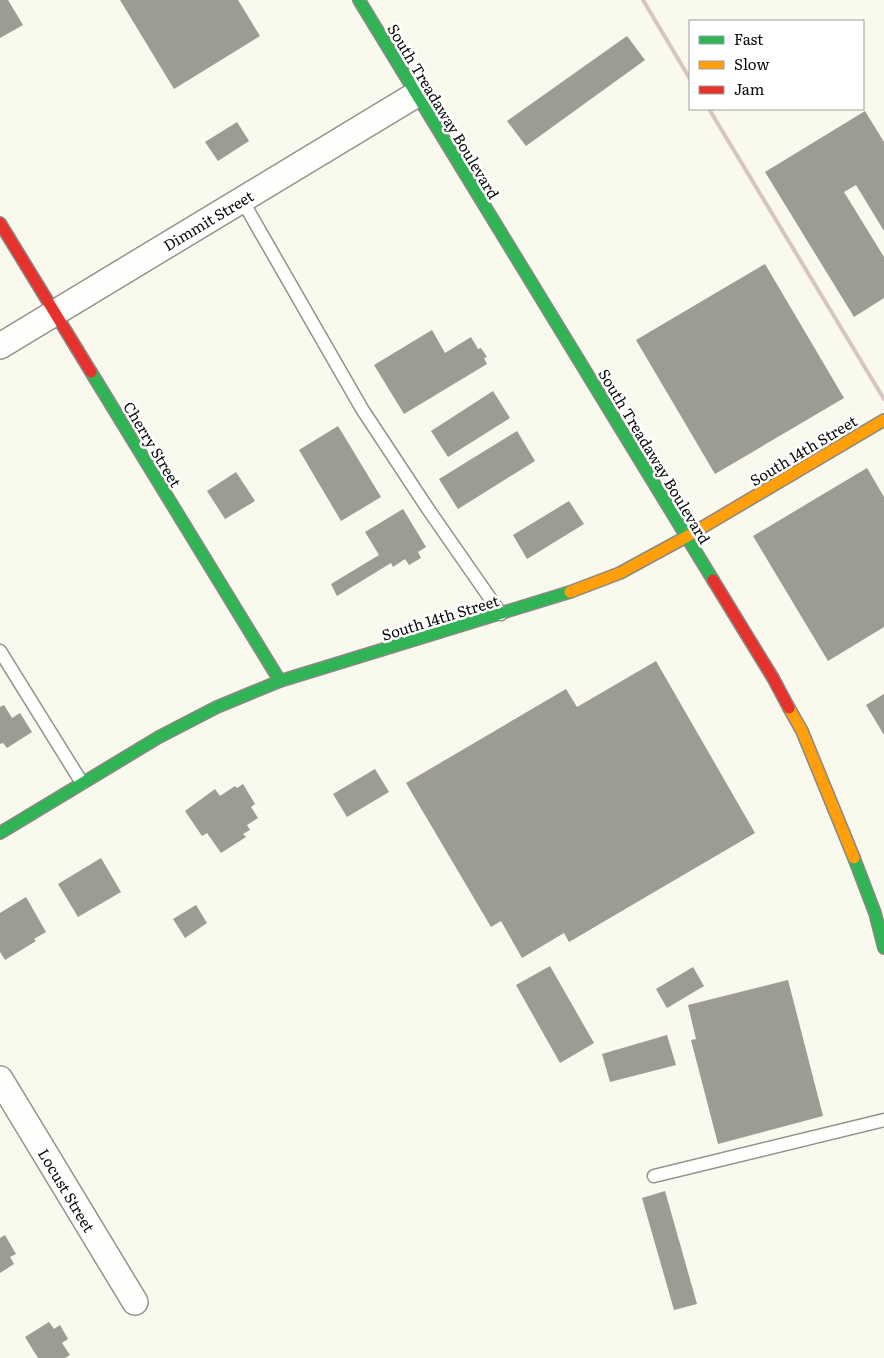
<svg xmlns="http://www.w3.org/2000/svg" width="884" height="1358" viewBox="0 0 884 1358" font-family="Literata,serif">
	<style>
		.building { fill: #9c9b94 }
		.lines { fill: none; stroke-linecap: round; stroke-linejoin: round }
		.lane-casing { stroke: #93928d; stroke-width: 15 }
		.street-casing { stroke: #93928d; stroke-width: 28 }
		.fast-casing { stroke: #898984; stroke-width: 14 }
		.slow-casing { stroke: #898984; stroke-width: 14 }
		.jam-casing { stroke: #898984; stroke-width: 14 }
		.lane { stroke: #fefefc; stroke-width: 12 }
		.street { stroke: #fefefc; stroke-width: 25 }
		.fast { stroke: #30b455; stroke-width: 11 }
		.slow { stroke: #ff9f0a; stroke-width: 11 }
		.jam { stroke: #e5322d; stroke-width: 11 }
		.rail { stroke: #d6c5c2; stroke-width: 4 }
		.labels { text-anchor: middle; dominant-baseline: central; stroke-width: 5; stroke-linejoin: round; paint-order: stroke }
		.street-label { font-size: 15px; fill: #0b0b0b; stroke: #fff }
	</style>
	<rect width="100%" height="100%" fill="#faf9ee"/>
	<!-- building -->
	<g class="building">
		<polygon points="0,0 8,0 23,25 0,38"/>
		<polygon points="120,0 238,0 260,36 174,89"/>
		<polygon points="627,36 645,60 526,146 507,121"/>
		<polygon points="865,111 884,142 884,231 856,185 844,192 884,257 884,298 854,317 765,172"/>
		<polygon points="237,122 249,141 218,161 205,142"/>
		<polygon points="765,264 844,398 715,474 636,340"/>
		<polygon points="432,330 445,353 471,337 478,349 481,348 487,357 484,358 487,364 404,414 374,365"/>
		<polygon points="493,391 510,418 448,457 431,431"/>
		<polygon points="338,426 381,497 341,521 299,450"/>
		<polygon points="517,431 535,461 458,509 439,479"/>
		<polygon points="867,468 884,497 884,627 828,661 753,536"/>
		<polygon points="236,472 255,501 225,519 207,491"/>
		<polygon points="569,501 584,524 527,559 513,535"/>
		<polygon points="403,509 426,547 418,552 421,558 409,565 405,559 393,567 391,563 337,596 331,584 379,555 365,532"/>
		<polygon points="656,661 755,833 569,942 564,933 522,958 501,921 491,927 406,783 566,689 577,707"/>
		<polygon points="884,694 884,735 866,705"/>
		<polygon points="4,705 12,718 20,713 32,732 7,748 3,743 0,744 0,707"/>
		<polygon points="375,769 389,792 347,817 333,794"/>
		<polygon points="243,784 255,804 251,807 258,818 247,825 250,830 243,834 246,837 221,853 207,833 202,836 185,811 215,789 220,796 235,786 237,788"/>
		<polygon points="101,858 121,892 78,917 58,884"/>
		<polygon points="26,897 46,932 34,939 36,941 5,960 0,952 0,913"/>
		<polygon points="196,905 207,923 185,938 173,919"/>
		<polygon points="550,966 594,1043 560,1063 516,985"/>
		<polygon points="693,967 704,986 667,1008 656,989"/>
		<polygon points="788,980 823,1116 718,1144 691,1040 696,1039 688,1005"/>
		<polygon points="667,1035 676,1065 610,1082 602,1054"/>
		<polygon points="665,1191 697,1304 674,1310 642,1198"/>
		<polygon points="5,1235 16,1254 10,1257 14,1264 0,1273 0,1238"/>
		<polygon points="49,1322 54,1329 60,1325 68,1339 62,1343 70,1355 65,1358 38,1358 25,1337"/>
	</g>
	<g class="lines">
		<defs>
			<g id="lane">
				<polyline points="242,200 362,409 428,509 501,614"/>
				<polyline points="0,651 82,783"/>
				<polyline points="654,1176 884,1120"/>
			</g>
			<g id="street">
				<polyline points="0,346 417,94"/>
				<polyline points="0,1079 135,1302"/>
			</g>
			<g id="fast">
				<polyline points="359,0 713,580"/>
				<polyline points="91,372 280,681"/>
				<polyline points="0,833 159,737 217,707 280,681 570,592"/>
				<polyline points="854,858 875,913 884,948"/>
			</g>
			<g id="slow">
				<polyline points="570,592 620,573 686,537 884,420"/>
				<polyline points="789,708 802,731 854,858"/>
			</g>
			<g id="jam">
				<polyline points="0,223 91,372"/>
				<polyline points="713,580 773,678 789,708"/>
			</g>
		</defs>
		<!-- lane casing -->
		<use href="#lane" class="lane-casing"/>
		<!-- street casing -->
		<use href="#street" class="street-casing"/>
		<!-- fast casing -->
		<use href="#fast" class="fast-casing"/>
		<!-- slow casing -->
		<use href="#slow" class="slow-casing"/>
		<!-- jam casing -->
		<use href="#jam" class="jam-casing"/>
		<!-- lane -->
		<use href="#lane" class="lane"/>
		<!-- street -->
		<use href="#street" class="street"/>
		<!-- fast -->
		<use href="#fast" class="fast"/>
		<!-- slow -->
		<use href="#slow" class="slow"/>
		<!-- jam -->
		<use href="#jam" class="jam"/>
		<!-- rail -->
		<g class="rail">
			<polyline points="643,0 690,79"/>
			<polyline points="709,109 884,399"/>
		</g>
	</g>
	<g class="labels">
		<!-- street labels -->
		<g class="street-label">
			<text transform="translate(444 111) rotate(59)">South Treadaway Boulevard</text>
			<text transform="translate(208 220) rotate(-31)">Dimmit Street</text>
			<text transform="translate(153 444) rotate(59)">Cherry Street</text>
			<text transform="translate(803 450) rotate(-31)">South 14th Street</text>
			<text transform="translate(655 456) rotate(59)">South Treadaway Boulevard</text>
			<text transform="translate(440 617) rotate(-17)">South 14th Street</text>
			<text transform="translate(67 1190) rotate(59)">Locust Street</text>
		</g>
	</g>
	<!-- legend -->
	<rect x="689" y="20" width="175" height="90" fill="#ffffff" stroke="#9d9d9d"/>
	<rect x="699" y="36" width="25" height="8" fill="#30b455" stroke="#9d9d9d"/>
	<text x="734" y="45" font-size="15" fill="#0b0b0b">Fast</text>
	<rect x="699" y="61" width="25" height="8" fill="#ff9f0a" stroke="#9d9d9d"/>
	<text x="734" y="70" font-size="15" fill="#0b0b0b">Slow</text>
	<rect x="699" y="86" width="25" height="8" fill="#e5322d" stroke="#9d9d9d"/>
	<text x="734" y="95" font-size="15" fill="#0b0b0b">Jam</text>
</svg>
